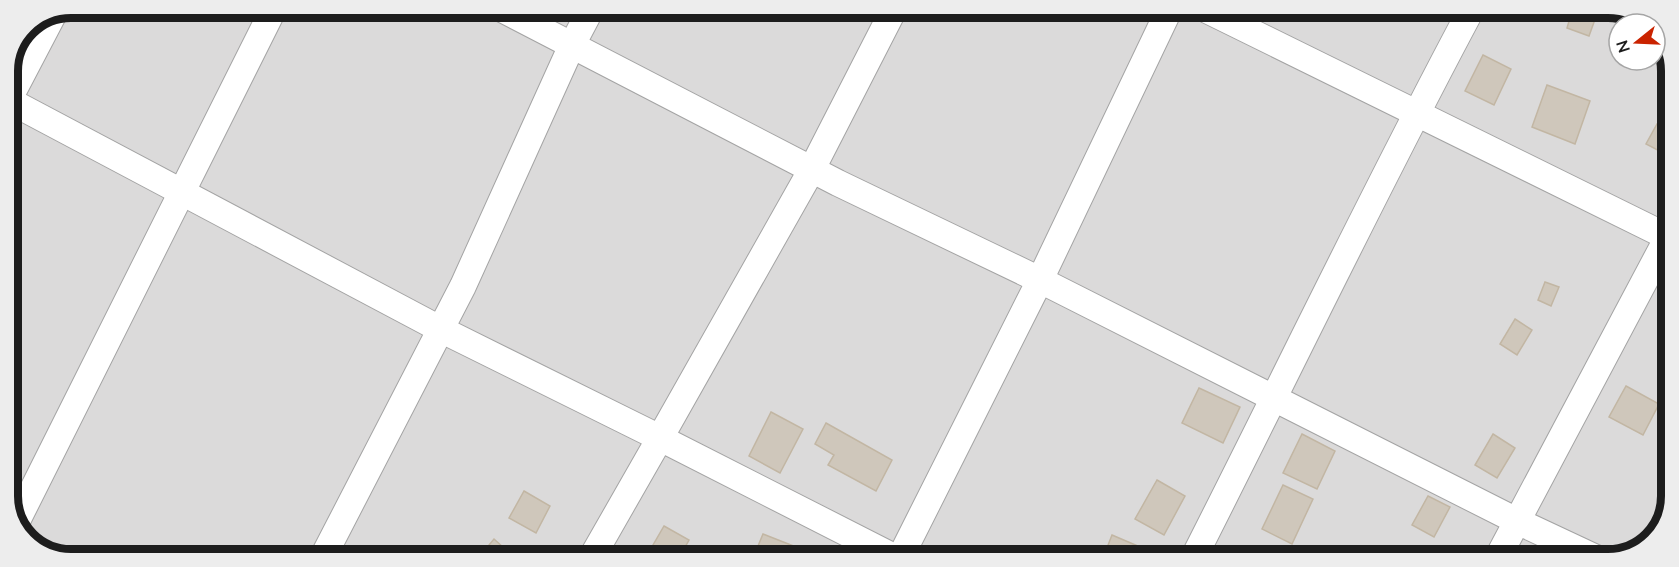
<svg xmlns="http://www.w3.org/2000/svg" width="1679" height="567" viewBox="0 0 1679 567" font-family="'Nunito Sans',sans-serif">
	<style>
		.residential { fill: #dbdada }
		.building { fill: #cfc7bb; stroke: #c2b6a3; stroke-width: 1.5 }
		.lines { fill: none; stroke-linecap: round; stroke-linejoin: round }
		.minor-casing { stroke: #a4a4a4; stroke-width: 28 }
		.minor { stroke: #fff; stroke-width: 26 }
		.rim { fill: none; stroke: #1d1d1d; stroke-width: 8 }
	</style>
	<rect width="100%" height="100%" fill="#efede2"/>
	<!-- residential -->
	<polygon class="residential" points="71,8 1628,11 1647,24 1619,24 1619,60 1655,60 1655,30 1658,32 1671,67 1668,516 1646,547 1608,559 51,556 21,535 8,500 8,67 26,26"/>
	<!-- building -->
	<g class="building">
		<polygon points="1572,11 1598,11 1589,36 1567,28"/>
		<polygon points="1483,55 1511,69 1494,105 1465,91"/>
		<polygon points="1547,85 1590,101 1575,144 1532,127"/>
		<polygon points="1657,124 1671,132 1671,157 1646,144"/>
		<polygon points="1545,282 1559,287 1551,306 1538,300"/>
		<polygon points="1515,319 1532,330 1517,355 1500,344"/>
		<polygon points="1626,386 1659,404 1643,435 1609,417"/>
		<polygon points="1199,388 1240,407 1223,443 1182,423"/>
		<polygon points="771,412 803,429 780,473 749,456"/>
		<polygon points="826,423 892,460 876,491 828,465 834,455 815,444"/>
		<polygon points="1302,434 1335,451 1317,489 1283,473"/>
		<polygon points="1493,434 1515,448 1497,478 1475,465"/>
		<polygon points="1157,480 1185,496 1164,535 1135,519"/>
		<polygon points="1283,485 1313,499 1292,544 1262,529"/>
		<polygon points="524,491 550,506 536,533 509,518"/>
		<polygon points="1428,496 1450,507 1434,537 1412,525"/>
		<polygon points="664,526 689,540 679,558 659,558 649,552"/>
		<polygon points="763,534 796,547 792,558 753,558"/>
		<polygon points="1112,535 1140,547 1135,559 1103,558"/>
		<polygon points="494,539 514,557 479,557"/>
	</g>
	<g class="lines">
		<defs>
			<g id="minor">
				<polyline points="500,8 838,183 1040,280 1517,521 1598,559"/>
				<polyline points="894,9 812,169 660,438 896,558"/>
				<polyline points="1207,10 1670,238"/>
				<polyline points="8,100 440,329 660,438 592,557"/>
				<polyline points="8,101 53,15"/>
				<polyline points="16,523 274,8"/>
				<polyline points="323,557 463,286 572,45 591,9"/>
				<polyline points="900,558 1040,280 1169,10"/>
				<path d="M1193,559C1286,376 1374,191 1471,10"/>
				<polyline points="1497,559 1670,233"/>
			</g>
		</defs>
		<!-- minor casing -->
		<use href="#minor" class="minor-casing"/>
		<!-- minor -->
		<use href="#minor" class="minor"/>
	</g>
	<!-- crop -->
	<path d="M0 0H1679V567H0ZM71 18H1608A53 53 0 0 1 1661 71V496A53 53 0 0 1 1608 549H71A53 53 0 0 1 18 496V71A53 53 0 0 1 71 18Z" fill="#ededed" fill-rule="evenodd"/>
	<path class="rim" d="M71 18H1608A53 53 0 0 1 1661 71V496A53 53 0 0 1 1608 549H71A53 53 0 0 1 18 496V71A53 53 0 0 1 71 18Z"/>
	<!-- north arrow -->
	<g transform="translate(1637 42) rotate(252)"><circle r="28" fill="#ffffff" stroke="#a5a5a5" stroke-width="1.5"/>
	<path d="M0-4.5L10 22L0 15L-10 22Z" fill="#ca2300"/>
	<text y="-9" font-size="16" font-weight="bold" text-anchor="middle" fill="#1d1d1d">N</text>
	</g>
</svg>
